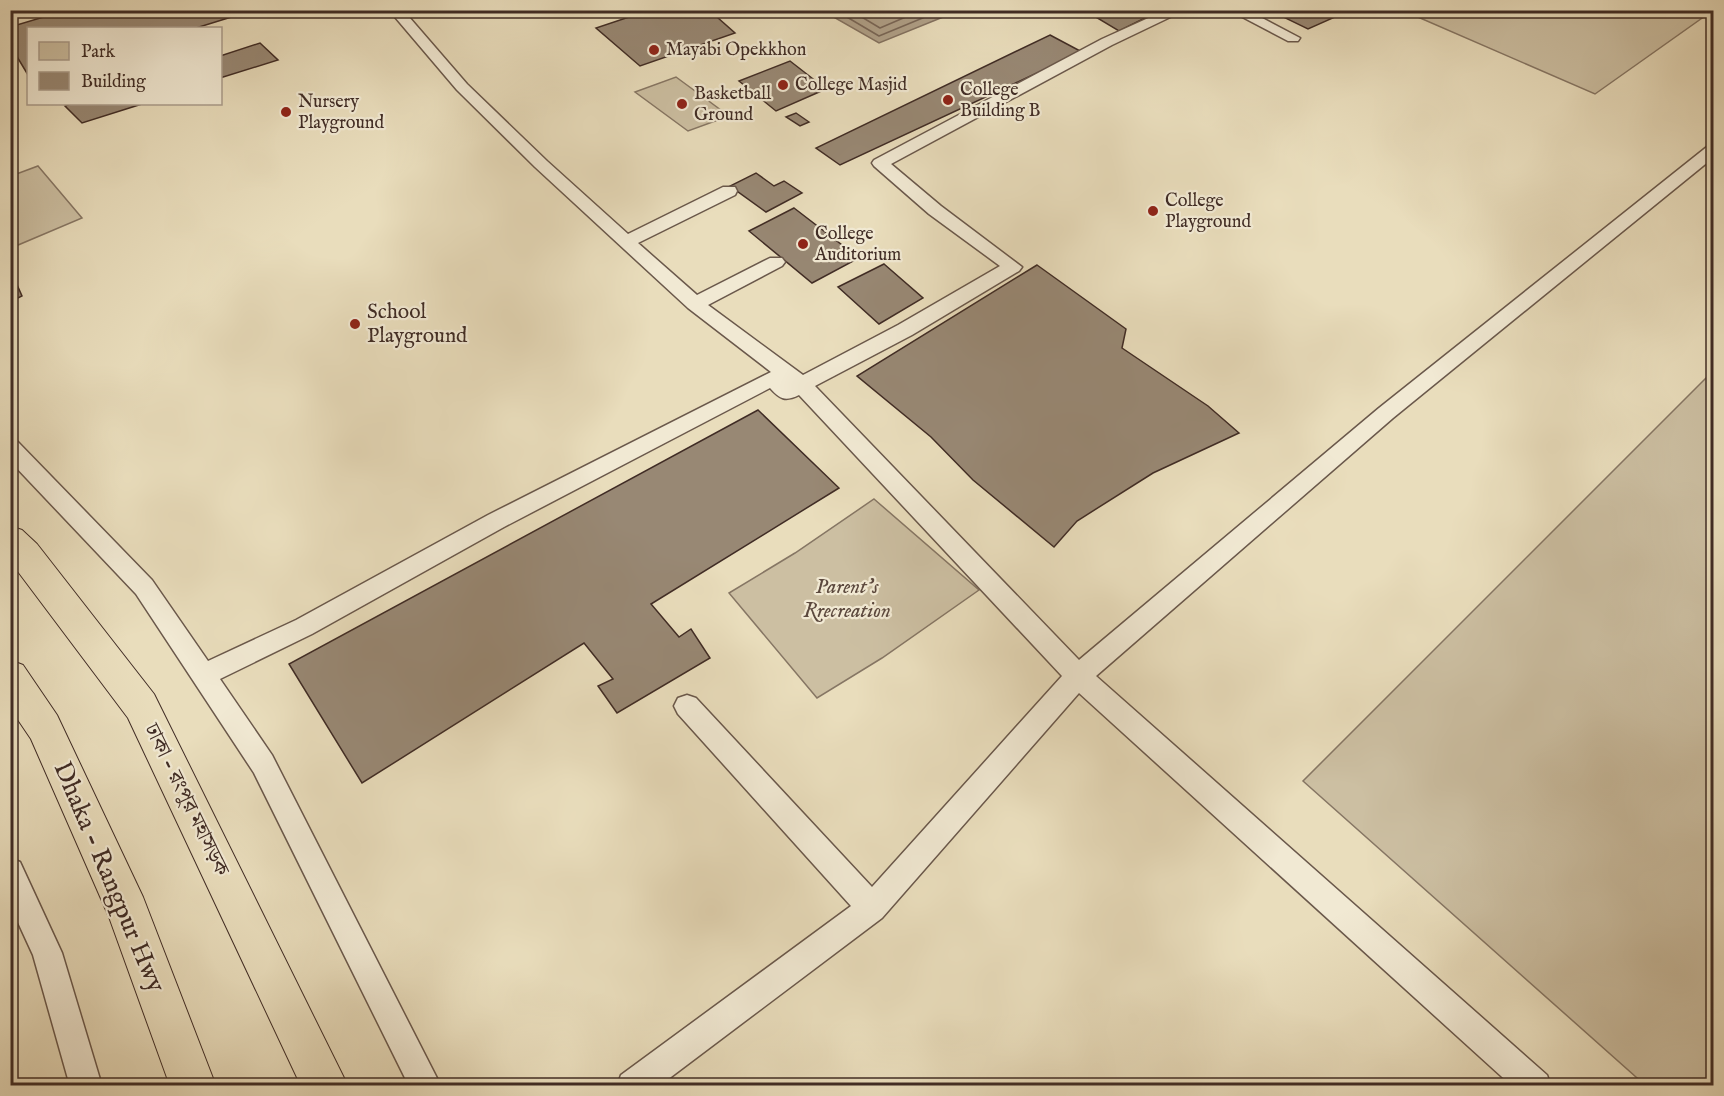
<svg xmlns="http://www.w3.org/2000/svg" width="1724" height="1096" viewBox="0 0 1724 1096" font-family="'IM FELL English','Noto Serif Bengali',serif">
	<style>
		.green { fill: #ccbfa2; stroke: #867664; stroke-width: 1.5 }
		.water { fill: #b0a189; stroke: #837261; stroke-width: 1.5 }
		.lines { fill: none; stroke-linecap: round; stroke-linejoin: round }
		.shore { stroke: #786657; stroke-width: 1.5 }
		.building { fill: #988874; stroke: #402c25; stroke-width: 1.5 }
		.lane-casing { stroke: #6a584b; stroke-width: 3 }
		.highway-casing { stroke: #402c25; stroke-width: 2 }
		.lane { fill: #f1e9d3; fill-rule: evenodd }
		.highway { fill: #e9ddbc; fill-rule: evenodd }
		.poi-dot { fill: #8f2418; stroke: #f1e9d3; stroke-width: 2 }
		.labels { text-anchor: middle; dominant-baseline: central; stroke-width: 4.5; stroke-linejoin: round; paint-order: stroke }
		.far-poi-label { font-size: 18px; fill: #402c25; stroke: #f1e9d3; text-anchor: start }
		.poi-label { font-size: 21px; fill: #402c25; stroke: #f1e9d3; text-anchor: start }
		.park-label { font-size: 21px; font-style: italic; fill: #5c493e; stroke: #f1e9d3 }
		.street-label { font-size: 21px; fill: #402c25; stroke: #f1e9d3 }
		.near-street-label { font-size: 26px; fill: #402c25; stroke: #f1e9d3 }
	</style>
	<rect width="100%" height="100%" fill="#e9ddbc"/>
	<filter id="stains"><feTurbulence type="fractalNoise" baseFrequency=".00333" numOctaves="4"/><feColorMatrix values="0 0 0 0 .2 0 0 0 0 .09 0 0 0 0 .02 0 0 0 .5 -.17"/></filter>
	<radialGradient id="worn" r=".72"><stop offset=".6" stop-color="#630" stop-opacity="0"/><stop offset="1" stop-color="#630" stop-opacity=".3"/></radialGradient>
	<!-- green -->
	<g class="green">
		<polygon points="1404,11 1712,11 1595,94"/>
		<polygon points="676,77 729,116 688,131 635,92"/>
		<polygon points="38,166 82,218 11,248 11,176"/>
		<polygon points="1713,371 1713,1085 1645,1085 1303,781"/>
		<polygon points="874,499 979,590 882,658 817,698 729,593 795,553"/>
	</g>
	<!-- water -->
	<polygon class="water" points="823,11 958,11 879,43"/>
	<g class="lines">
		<!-- shore -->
		<g class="shore">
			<polyline points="835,10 879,36 942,10"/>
			<polyline points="850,10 880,28 922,10"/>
		</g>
	</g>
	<!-- building -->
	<g class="building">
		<polygon points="67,10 254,10 196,28 28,28 28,75 10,45 10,27"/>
		<polygon points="650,10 709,10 735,33 640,66 596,28"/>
		<polygon points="1094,10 1161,10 1119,31 1089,13"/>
		<polygon points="1269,10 1322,10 1335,17 1308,29"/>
		<polygon points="1050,35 1082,52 840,165 816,148"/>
		<polygon points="260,43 278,60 220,78 220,56"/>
		<polygon points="790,61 826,89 776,111 739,81"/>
		<polygon points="71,104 142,104 82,123 65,106"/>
		<polygon points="796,113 809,122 800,126 786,117"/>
		<polygon points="756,173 774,186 784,181 802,193 766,212 730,186"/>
		<polygon points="794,208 859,258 812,283 749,231"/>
		<polygon points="884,264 923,298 879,324 838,287"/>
		<polygon points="1037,265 1126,329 1122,348 1208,406 1239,433 1153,473 1077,521 1054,547 973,480 931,437 857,376"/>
		<polygon points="14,278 22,296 10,302 10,280"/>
		<polygon points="758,410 839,488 651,604 679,637 691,629 710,658 617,713 598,686 613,679 584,643 362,783 289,664"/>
	</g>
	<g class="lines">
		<defs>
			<g id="lane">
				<path d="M389,10H403L467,84L547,161L628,234L723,187H735L737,191L735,195L638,243L697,295L770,258H782L785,262L782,266L708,305L803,375L898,325L1000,266L929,214L874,166L872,163L874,160L1102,39L1166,10H1185L1112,45L891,164L941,206L1022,267L1019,271L912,335L815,386L1079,660L1379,408L1708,146L1714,144V157L1393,418L1096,676L1547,1075L1551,1086H1512L1079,693L882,918L659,1086H617L621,1075L851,906L678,714L674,706L678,698L687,695L696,698L872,887L1062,676L799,395C785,402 780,399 770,388L504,527L312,634L220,679L272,755L441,1086H409L254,773L136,594L10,461V439L17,441L152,580L208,661L296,620L488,515L771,372L688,308L535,167L457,90Z"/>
				<polygon points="1229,10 1247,10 1300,38 1298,41 1288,41"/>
				<polygon points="10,858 20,862 62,953 102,1086 70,1086 33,955 10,905"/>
			</g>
			<g id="highway">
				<polygon points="10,526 22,530 37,544 154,694 348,1086 301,1086 128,718 10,561"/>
				<polygon points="10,660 23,665 57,715 143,897 216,1086 170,1086 109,917 31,739 10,708"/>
			</g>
		</defs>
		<!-- lane casing -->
		<use href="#lane" class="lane-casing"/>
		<!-- highway casing -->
		<use href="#highway" class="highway-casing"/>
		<!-- lane -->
		<use href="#lane" class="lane"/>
		<!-- highway -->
		<use href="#highway" class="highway"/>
	</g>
	<!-- markers -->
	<g class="poi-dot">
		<circle cx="654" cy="50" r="6"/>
		<circle cx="783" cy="85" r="6"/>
		<circle cx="948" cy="100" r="6"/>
		<circle cx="682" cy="104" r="6"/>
		<circle cx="286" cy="112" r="6"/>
		<circle cx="1153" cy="211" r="6"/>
		<circle cx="803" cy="244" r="6"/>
		<circle cx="355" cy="324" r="6"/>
	</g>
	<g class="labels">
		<!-- far-poi labels -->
		<g class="far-poi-label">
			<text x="666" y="50">Mayabi Opekkhon</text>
			<text x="795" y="85">College Masjid</text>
			<text x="960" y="90">College<tspan x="960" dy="21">Building B</tspan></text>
			<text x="694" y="94">Basketball<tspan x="694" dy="21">Ground</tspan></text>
			<text x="298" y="102">Nursery<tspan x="298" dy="21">Playground</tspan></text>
			<text x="1165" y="201">College<tspan x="1165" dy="21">Playground</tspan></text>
			<text x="815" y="234">College<tspan x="815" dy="21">Auditorium</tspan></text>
		</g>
		<!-- poi labels -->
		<g class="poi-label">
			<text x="367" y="312">School<tspan x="367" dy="24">Playground</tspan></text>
		</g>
		<!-- park labels -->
		<g class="park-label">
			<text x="847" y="587">Parent's<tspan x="847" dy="24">Rrecreation</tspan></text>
		</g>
		<!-- street labels -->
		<g class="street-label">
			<text transform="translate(186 800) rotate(64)">ঢাকা - রংপুর মহাসড়ক</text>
		</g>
		<!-- near-street labels -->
		<g class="near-street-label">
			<text transform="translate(109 877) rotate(67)">Dhaka - Rangpur Hwy</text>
		</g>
	</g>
	<!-- margin -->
	<rect width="1724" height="1096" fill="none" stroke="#e9ddbc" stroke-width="36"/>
	<rect x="12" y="12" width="1700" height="1072" fill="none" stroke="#402c25" stroke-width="3"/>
	<rect x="18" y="18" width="1688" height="1060" fill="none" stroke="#402c25" stroke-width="1.5"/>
	<!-- legend -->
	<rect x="27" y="27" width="195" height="78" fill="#f1e9d3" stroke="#aa9d8d" stroke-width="1.5"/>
	<rect x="39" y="42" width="30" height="18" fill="#ccbfa2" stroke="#aa9d8d" stroke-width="1.5"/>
	<text x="81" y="57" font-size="18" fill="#402c25">Park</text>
	<rect x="39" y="72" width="30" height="18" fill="#988874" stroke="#aa9d8d" stroke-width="1.5"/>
	<text x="81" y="87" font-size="18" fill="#402c25">Building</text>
	<rect width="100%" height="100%" filter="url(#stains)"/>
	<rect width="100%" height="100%" fill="url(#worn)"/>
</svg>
